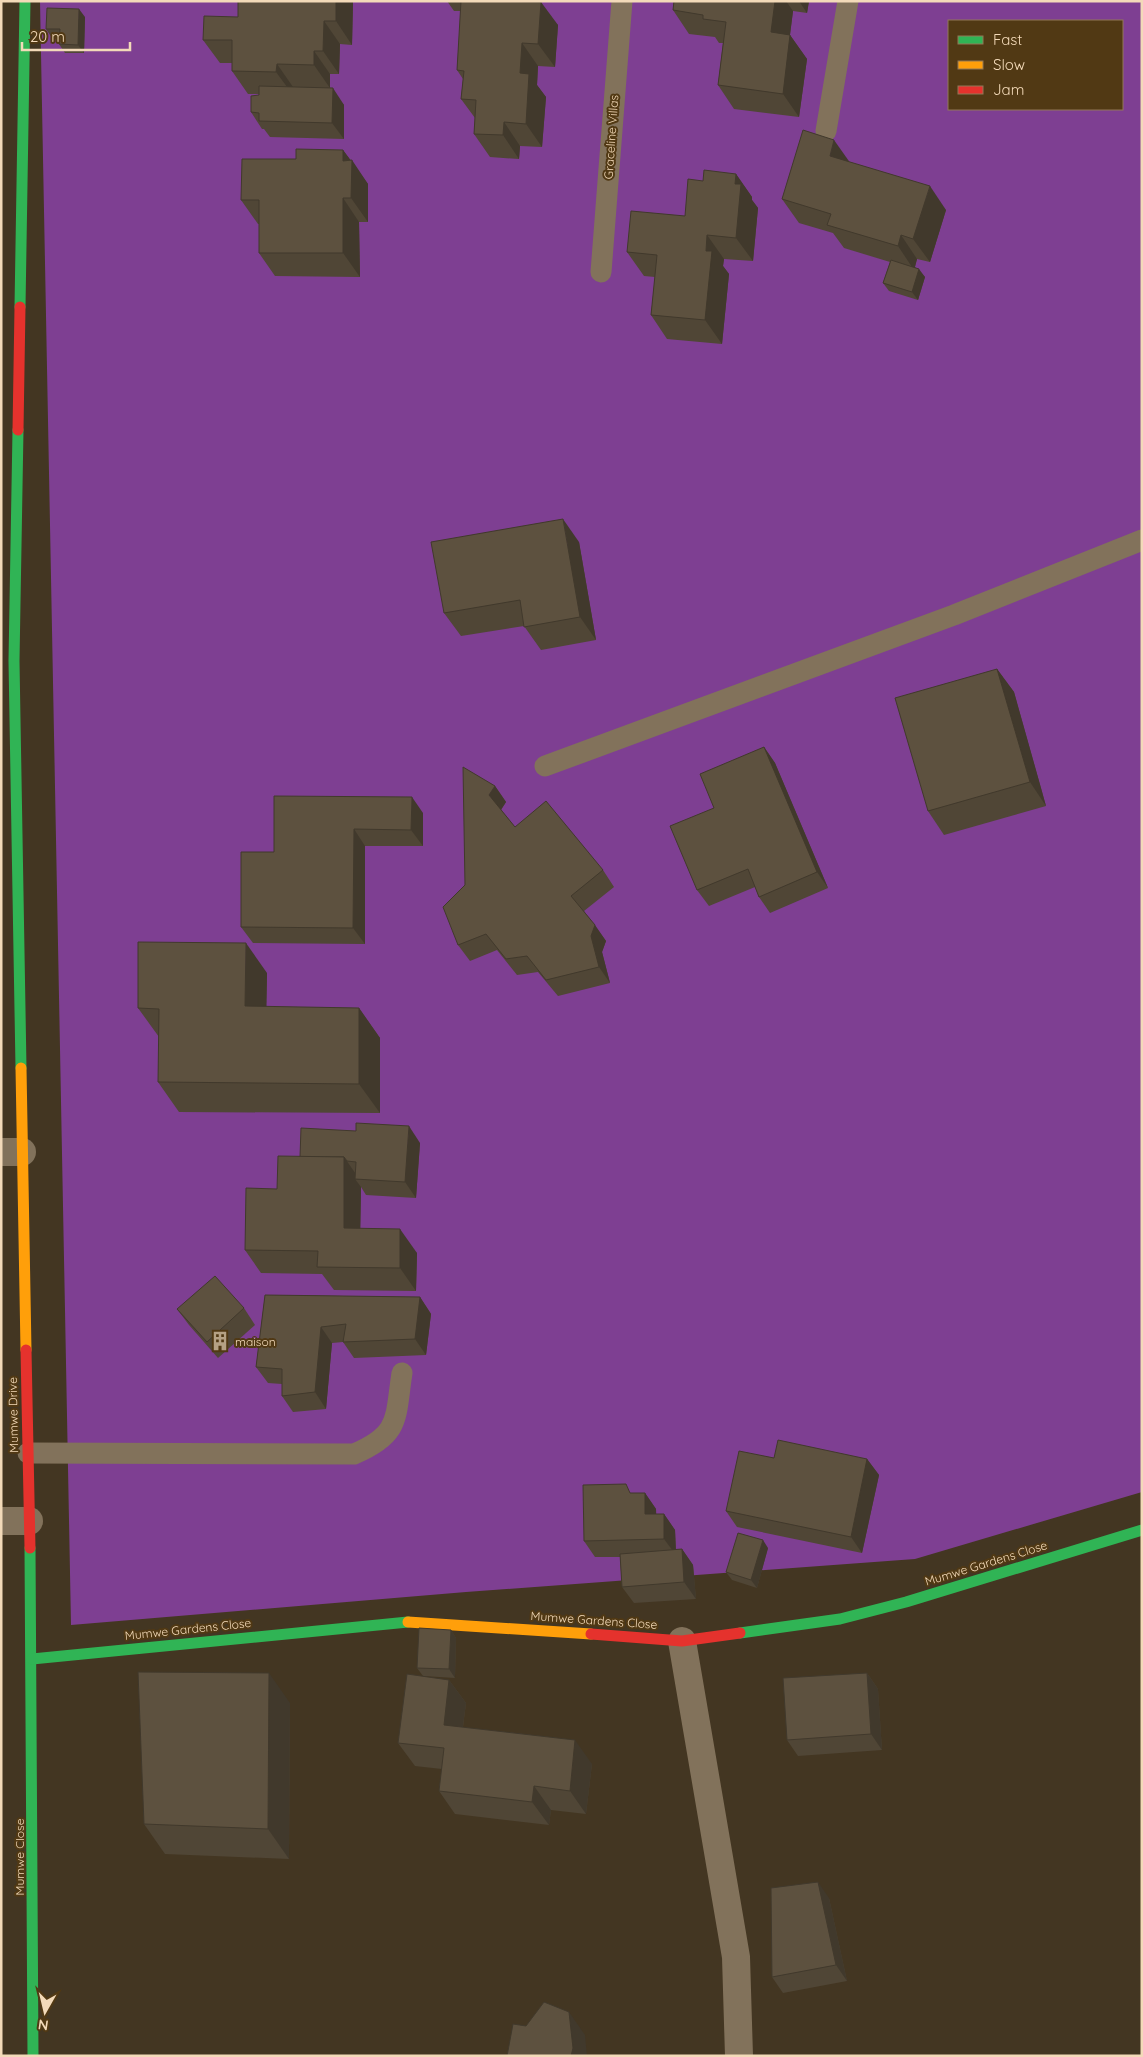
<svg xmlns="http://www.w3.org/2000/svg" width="1143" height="2057" viewBox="0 0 1143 2057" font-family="Quicksand,sans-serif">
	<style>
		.green { fill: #7e3f92; fill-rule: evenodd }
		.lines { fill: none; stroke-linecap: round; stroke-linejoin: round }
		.lane { stroke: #82725b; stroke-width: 21 }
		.street { stroke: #82725b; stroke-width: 28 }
		.fast { stroke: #30b455; stroke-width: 11 }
		.slow { stroke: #ff9f0a; stroke-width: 11 }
		.jam { stroke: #e5322d; stroke-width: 11 }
		.wall { fill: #504636 }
		.shaded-wall { fill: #41392c }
		.building { fill: #5d513f; stroke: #41392c }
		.labels { text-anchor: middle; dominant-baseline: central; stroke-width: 4; stroke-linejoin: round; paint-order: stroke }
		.street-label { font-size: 12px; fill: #f3dab9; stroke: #513914 }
		.poi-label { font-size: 12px; fill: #f3dab9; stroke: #513914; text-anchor: start }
	</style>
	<rect width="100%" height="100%" fill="#433622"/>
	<!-- green -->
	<path class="green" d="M40,1H1142V1492L915,1559L466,1592L71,1625ZM949,21H1122V109H949Z"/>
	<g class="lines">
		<!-- lane -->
		<g class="lane">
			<polyline points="826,131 848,1"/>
			<polyline points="601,272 622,1"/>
			<polyline points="545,766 954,615 1142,540"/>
			<path d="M28,1453L354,1454C401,1434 395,1418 402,1373"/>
		</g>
		<!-- street -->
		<g class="street">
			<polyline points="1,1152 22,1152"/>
			<polyline points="1,1521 29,1521"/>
			<polyline points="682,1641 736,1957 739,2056"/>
		</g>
		<!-- fast -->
		<g class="fast">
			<polyline points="20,307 25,1"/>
			<polyline points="18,430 14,661 21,1068"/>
			<polyline points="30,1548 33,2056"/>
			<polyline points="740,1633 840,1619 906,1602 1142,1530"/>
			<polyline points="32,1659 408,1622"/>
		</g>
		<!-- slow -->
		<g class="slow">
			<polyline points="21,1068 26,1350"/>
			<polyline points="408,1622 591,1634"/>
		</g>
		<!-- jam -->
		<g class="jam">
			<polyline points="18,430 20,307"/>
			<polyline points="26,1350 30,1548"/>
			<polyline points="591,1634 682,1641 740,1633"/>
		</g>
	</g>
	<!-- wall -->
	<g class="wall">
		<polygon points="353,1 352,45 340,44 339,74 330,74 330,88 344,105 344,139 270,137 264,129 262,129 251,112 259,94 248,94 232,71 232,63 220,63 203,40 238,17"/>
		<polygon points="447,1 528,1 558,25 555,67 538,66 537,85 546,97 542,147 520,146 519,159 490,157 474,134 475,118 461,99 463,79 457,70 461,11 454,11"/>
		<polygon points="674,1 809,1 807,13 793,11 790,35 807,59 799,117 734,109 718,85 723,43 719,43 715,37 689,34 673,10"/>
		<polygon points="85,17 84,53 65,53 59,44 60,38 52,38 46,29"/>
		<polygon points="343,150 368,184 368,222 359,222 360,277 275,276 259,253 259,224 258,224 241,200 296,159"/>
		<polygon points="849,162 946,210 930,262 917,259 915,267 925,277 918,300 889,291 883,283 890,262 844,248 833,233 799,223 782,199"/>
		<polygon points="736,174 752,197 752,200 758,208 753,261 724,259 723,266 729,274 722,344 667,339 651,315 655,277 644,276 627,252 685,216 703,181"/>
		<polygon points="579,542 596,640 541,650 524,626 461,636 444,613"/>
		<polygon points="997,669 1014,692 1046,806 944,835 928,811"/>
		<polygon points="764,747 775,763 828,888 770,913 759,897 755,887 709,906 697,890 714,808"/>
		<polygon points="495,786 506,802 501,810 515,827 603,870 614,887 584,911 606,941 602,952 610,983 558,996 538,972 517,975 497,950 470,961 458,945 465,885"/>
		<polygon points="274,796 423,813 423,846 365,846 365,944 253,943 241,927 274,852"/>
		<polygon points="267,973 266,1007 359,1008 380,1038 380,1113 179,1112 158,1082 159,1037 138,1008"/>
		<polygon points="420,1143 416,1198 366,1195 361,1187 360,1229 417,1253 416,1291 334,1290 322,1274 261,1273 245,1250 277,1189 300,1157"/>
		<polygon points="265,1295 420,1297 431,1314 426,1355 354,1358 343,1342 332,1343 326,1409 293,1412 282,1396 282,1384 268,1383 256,1367"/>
		<polygon points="244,1308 255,1325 218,1358 189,1325 177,1309"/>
		<polygon points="774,1458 867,1459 879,1475 862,1553 737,1527 726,1511"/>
		<polygon points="632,1493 645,1493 656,1509 656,1514 664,1514 675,1530 676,1550 682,1549 693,1565 696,1599 634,1603 622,1587 620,1557 595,1557 584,1541"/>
		<polygon points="768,1548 757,1588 732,1580 726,1572"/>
		<polygon points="451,1630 456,1638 455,1678 423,1676 417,1668"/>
		<polygon points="867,1673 878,1689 882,1750 798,1756 787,1740"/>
		<polygon points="449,1680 466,1703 463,1727 592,1764 586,1814 551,1810 549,1825 455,1814 439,1791 442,1769 415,1766 398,1743"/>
		<polygon points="290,1703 289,1859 165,1854 144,1824"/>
		<polygon points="829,1898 847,1981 783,1993 772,1977"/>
	</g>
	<!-- shaded-wall -->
	<g class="shaded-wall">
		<polygon points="336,1 353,1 352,45 336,21"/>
		<polygon points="775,1 786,1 793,11 788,50 790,35 807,59 799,117 783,94 771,32"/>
		<polygon points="799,1 809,1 807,13"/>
		<polygon points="541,2 558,25 555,67 538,44"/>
		<polygon points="79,9 85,17 84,53 78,45"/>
		<polygon points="324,21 340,44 339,74 323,51"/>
		<polygon points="522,43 538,66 537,85 546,97 542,147 526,124 520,73"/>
		<polygon points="314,51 330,74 330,88 314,65"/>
		<polygon points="277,64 293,87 293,95 276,72"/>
		<polygon points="333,88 344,105 344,139 332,123"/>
		<polygon points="504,122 520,146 519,159 503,135"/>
		<polygon points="834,140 851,164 830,156"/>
		<polygon points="343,150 352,162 352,160 368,184 368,222 351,198 343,161"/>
		<polygon points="736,174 752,197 752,200 758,208 753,261 736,238 735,184"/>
		<polygon points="930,186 946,210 930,262 913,239"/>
		<polygon points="343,198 359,222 360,277 343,253"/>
		<polygon points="707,235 724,259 723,266 729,274 722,344 705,320 706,251"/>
		<polygon points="901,235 917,259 914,270 898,246"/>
		<polygon points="919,269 925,277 918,300 912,292"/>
		<polygon points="563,519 579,542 596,640 580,617"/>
		<polygon points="997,669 1014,692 1046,806 1030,782"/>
		<polygon points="764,747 775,763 828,888 817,872"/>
		<polygon points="495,786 506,802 500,811 489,795"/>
		<polygon points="412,797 423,813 423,846 411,830"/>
		<polygon points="354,829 365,846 365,944 353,928"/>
		<polygon points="595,925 606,941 602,952 610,983 599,967 591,936"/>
		<polygon points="246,943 267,973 266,1036 245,1006"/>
		<polygon points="359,1008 380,1038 380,1113 359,1084"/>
		<polygon points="409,1126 420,1143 416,1198 405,1182"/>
		<polygon points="344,1157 360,1180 355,1179 361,1187 360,1252 344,1228"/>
		<polygon points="400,1229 417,1253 416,1291 400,1268"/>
		<polygon points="420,1297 431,1314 426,1355 415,1339"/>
		<polygon points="321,1327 332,1343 326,1409 315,1392"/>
		<polygon points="867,1459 879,1475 862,1553 851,1537"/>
		<polygon points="645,1493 656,1509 657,1530 645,1514"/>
		<polygon points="664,1514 675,1530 676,1555 664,1539"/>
		<polygon points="763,1540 768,1548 757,1588 751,1580"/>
		<polygon points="682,1549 693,1565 696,1599 684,1582"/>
		<polygon points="451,1630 456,1638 455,1678 449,1669"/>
		<polygon points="269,1673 290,1703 289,1859 268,1829"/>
		<polygon points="867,1673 878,1689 882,1750 871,1734"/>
		<polygon points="449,1680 466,1703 460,1748 444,1725"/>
		<polygon points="575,1740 592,1764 586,1814 570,1791"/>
		<polygon points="534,1786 551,1810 549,1825 532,1802"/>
		<polygon points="818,1882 829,1898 847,1981 836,1965"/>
		<polygon points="569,2012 585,2035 587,2056 571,2056"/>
	</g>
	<!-- building -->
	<g class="building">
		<polygon points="238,1 336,1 336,21 324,21 323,51 314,51 314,65 277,64 276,72 232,71 232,40 203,40 204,16 238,17"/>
		<polygon points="461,1 541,2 538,44 522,43 520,73 529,74 526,124 504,122 503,135 474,134 476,100 461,99 464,71 457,70"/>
		<polygon points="674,1 775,1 771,32 790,35 783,94 718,85 726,22 703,19 703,15 673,10"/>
		<polygon points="47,8 79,9 78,45 59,44 60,29 46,29"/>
		<polygon points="259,86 333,88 332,123 259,121 259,113 251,112 251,96 259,95"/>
		<polygon points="803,130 834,140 830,156 930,186 913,239 901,235 898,246 827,225 831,214 782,199"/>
		<polygon points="296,149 343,150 343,161 352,160 351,198 343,198 343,253 259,253 259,200 241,200 242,159 296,159"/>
		<polygon points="704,170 736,174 735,184 741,184 736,238 707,235 706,251 712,251 705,320 651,315 657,255 627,252 631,211 685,216 688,179 703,181"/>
		<polygon points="891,260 919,269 912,292 883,283"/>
		<polygon points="563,519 580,617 524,627 520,600 444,613 431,542"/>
		<polygon points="997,669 1030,782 928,811 895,698"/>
		<polygon points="764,747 817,872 759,897 748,869 697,890 670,826 714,808 700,774"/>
		<polygon points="463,767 495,786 489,795 515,827 546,801 603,870 571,896 595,925 591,936 599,967 546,980 527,956 506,959 486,934 458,945 443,907 465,885"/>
		<polygon points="274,796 412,797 411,830 354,829 353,928 241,927 241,852 274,852"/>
		<polygon points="138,942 246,943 245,1006 359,1008 359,1084 158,1082 159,1009 138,1008"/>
		<polygon points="356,1123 409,1126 405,1182 355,1179 356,1162 347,1161 344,1157 300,1157 301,1128 356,1131"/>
		<polygon points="278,1156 344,1157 344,1228 400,1229 400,1268 317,1267 318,1251 245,1250 246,1188 277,1189"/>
		<polygon points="215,1276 244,1308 207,1342 177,1309"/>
		<polygon points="265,1295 420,1297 415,1339 343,1342 346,1324 321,1327 315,1392 282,1396 282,1369 256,1367"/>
		<polygon points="778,1440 867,1459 851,1537 726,1511 739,1451 774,1458"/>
		<polygon points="626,1484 630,1493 645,1493 645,1514 664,1514 664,1539 584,1541 583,1485"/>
		<polygon points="738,1533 763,1540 751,1580 726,1572"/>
		<polygon points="682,1549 684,1582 622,1587 620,1554"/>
		<polygon points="419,1628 451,1630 449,1669 417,1668"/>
		<polygon points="138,1672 269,1673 268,1829 144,1824"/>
		<polygon points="867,1673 871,1734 787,1740 783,1678"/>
		<polygon points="407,1674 449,1680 444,1725 575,1740 570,1791 534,1786 532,1802 439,1791 444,1748 398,1743"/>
		<polygon points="818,1882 836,1965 772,1977 771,1888"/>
		<polygon points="544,2002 569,2012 573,2048 571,2056 507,2056 513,2024 526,2026"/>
	</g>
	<!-- icons -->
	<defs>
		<symbol id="building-bare" viewBox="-9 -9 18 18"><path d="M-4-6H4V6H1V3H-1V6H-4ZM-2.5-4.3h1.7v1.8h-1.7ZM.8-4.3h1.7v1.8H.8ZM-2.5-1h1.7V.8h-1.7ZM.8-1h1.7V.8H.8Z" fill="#b5a184" stroke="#513914" stroke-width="2.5" paint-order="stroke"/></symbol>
	</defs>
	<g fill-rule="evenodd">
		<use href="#building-bare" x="206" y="1327" width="28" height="28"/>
	</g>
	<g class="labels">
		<!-- street labels -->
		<g class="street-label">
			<text transform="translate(611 137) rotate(-86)">Graceline Villas</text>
			<text transform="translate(13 1415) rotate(-91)">Mumwe Drive</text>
			<text transform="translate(986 1563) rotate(-17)">Mumwe Gardens Close</text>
			<text transform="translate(594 1620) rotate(4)">Mumwe Gardens Close</text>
			<text transform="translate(188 1629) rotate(-6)">Mumwe Gardens Close</text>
			<text transform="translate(19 1857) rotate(-90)">Mumwe Close</text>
		</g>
		<!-- poi labels -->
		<g class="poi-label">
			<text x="235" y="1341">maison</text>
		</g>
	</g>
	<!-- border -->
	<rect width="1143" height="2057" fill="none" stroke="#f3dab9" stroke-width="5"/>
	<!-- legend -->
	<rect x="948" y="20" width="175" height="90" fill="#513914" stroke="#927956"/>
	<rect x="958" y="36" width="25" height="8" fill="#30b455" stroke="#927956"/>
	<text x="993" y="45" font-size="15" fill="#f3dab9">Fast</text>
	<rect x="958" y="61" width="25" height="8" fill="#ff9f0a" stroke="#927956"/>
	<text x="993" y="70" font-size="15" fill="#f3dab9">Slow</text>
	<rect x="958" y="86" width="25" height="8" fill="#e5322d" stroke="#927956"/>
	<text x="993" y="95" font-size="15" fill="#f3dab9">Jam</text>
	<!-- north arrow -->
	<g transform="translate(45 2012) rotate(188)" stroke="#513914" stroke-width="4" paint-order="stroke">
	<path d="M0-4L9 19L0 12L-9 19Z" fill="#f3dab9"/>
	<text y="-8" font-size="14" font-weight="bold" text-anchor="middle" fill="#f3dab9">N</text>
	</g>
	<!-- scale -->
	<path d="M22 42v8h108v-8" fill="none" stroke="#f3dab9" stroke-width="2.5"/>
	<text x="30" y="42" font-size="15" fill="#f3dab9" stroke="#513914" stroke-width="4" paint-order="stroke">20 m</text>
</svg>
